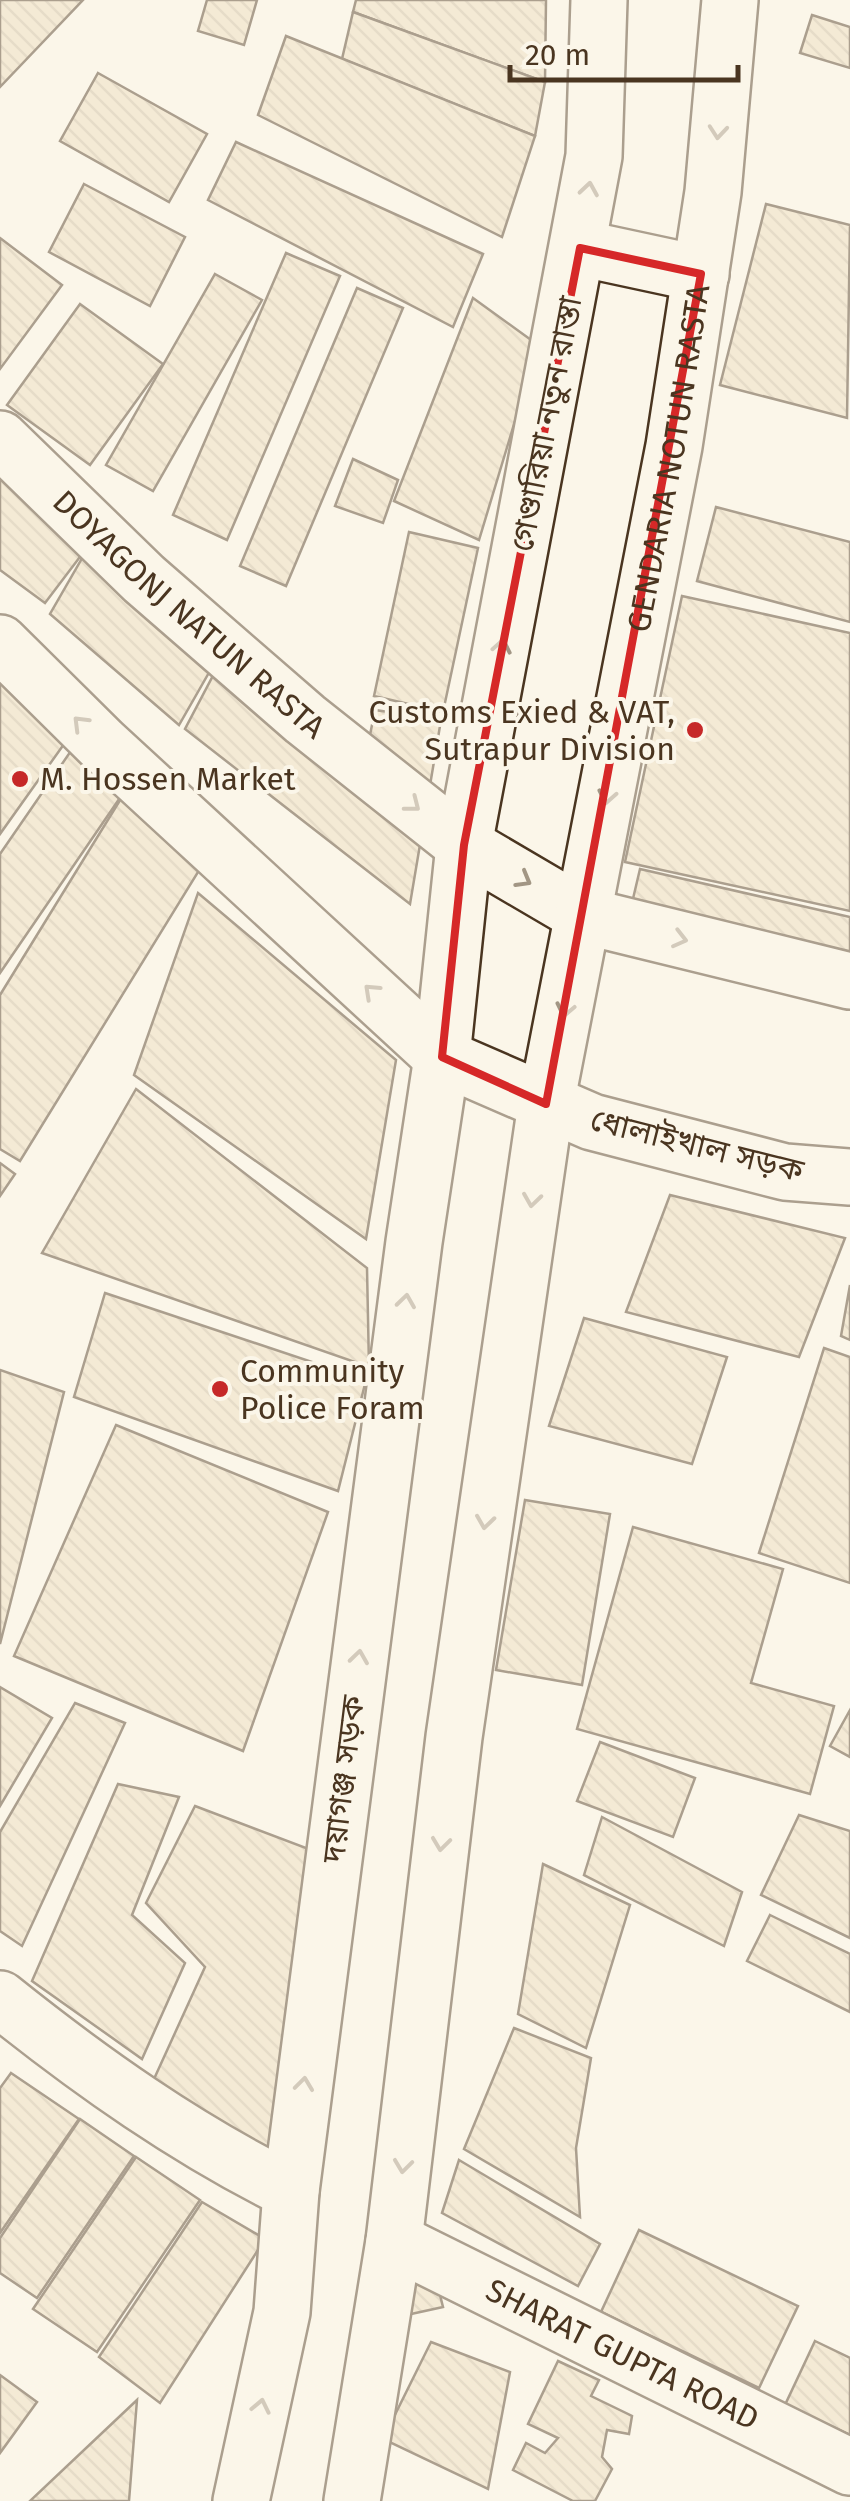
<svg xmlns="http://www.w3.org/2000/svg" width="850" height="2501" viewBox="0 0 850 2501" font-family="'Fira Sans','Noto Sans Bengali',sans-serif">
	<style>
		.building { fill: url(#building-back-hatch); stroke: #4a3520; stroke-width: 2.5 }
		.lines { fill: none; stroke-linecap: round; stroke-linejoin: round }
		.street-casing { stroke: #4a3520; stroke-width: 60 }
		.primary-casing { stroke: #4a3520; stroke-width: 60 }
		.street { stroke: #fbf6e9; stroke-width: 55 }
		.primary { stroke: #fbf6e9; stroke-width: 55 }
		.oneway { stroke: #a29684 }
		.marked { fill: none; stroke: #d62828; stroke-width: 8; stroke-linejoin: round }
		.poi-dot { fill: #c62828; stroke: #fbf6e9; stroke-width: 4 }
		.labels { text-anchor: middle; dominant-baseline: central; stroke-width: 8; stroke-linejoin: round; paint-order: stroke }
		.street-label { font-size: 32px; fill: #4a3520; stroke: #fbf6e9 }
		.poi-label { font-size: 32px; fill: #4a3520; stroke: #fbf6e9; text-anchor: start }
	</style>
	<defs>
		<pattern id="building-back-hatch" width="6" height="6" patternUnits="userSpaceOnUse" patternTransform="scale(2.5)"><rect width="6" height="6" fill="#ecdcbc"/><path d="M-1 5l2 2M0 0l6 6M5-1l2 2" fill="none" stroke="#ccbda1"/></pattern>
	</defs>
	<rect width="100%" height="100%" fill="#fbf6e9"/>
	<!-- building -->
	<g class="building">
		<polygon points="0,0 83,0 0,87"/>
		<polygon points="207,0 257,0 244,45 198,31"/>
		<polygon points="356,0 546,0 545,82 353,12"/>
		<polygon points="353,12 545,82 535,136 342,59"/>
		<polygon points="812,15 850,27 850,68 800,53"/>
		<polygon points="286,36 535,136 502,237 258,115"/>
		<polygon points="98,73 207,134 169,202 60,141"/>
		<polygon points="236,142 483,254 453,327 208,200"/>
		<polygon points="84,184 185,237 150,306 49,252"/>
		<polygon points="766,204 850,225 847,418 720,385"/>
		<polygon points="0,238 62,285 0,369"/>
		<polygon points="286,253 340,276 227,540 173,515"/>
		<polygon points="215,274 262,300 153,491 106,465"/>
		<polygon points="357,288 403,308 286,586 240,566"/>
		<polygon points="473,298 538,345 479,540 394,501"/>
		<polygon points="80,304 163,364 90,465 7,405"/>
		<polygon points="353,459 398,480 383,523 335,506"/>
		<polygon points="0,472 92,541 45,603 0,570"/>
		<polygon points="716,507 850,542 850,622 697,581"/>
		<polygon points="409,532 478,548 443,712 374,696"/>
		<polygon points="88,548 215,662 179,725 50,614"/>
		<polygon points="682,596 850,633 850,911 625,862"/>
		<polygon points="0,667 79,723 0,834"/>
		<polygon points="216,670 361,780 375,710 441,720 410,904 185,729"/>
		<polygon points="84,732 139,770 0,973 0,854"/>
		<polygon points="130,784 219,838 20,1161 0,1149 0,995"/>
		<polygon points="640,869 850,917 850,989 624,937"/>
		<polygon points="198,893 396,1060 366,1239 134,1075"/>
		<polygon points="136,1089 367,1268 369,1367 42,1253"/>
		<polygon points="0,1163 15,1174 0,1196"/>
		<polygon points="670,1195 845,1238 799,1357 626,1312"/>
		<polygon points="850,1285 850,1340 841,1336"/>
		<polygon points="105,1293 366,1380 338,1491 74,1397"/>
		<polygon points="584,1318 727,1357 692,1464 549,1426"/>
		<polygon points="824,1348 850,1357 850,1583 759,1553"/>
		<polygon points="0,1370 64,1392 0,1644"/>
		<polygon points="116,1425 328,1512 243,1751 14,1656"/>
		<polygon points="525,1500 610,1514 582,1685 496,1670"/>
		<polygon points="633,1527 783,1569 751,1683 834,1706 810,1794 577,1729"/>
		<polygon points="0,1687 52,1718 0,1806"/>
		<polygon points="75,1703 125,1723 22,1946 0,1931 0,1832"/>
		<polygon points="850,1710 850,1757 830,1746"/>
		<polygon points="600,1742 695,1778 673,1837 577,1801"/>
		<polygon points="118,1784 179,1797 132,1915 185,1963 142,2059 32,1981"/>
		<polygon points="195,1806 314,1851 270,2154 154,2079 205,1967 146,1903"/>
		<polygon points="799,1815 850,1831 850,1938 761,1895"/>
		<polygon points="602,1817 742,1892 724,1946 584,1875"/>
		<polygon points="543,1864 630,1905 586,2048 518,2014"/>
		<polygon points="770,1915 850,1954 850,2012 747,1961"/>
		<polygon points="514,2028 591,2058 576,2148 580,2217 464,2149"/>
		<polygon points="11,2073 79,2119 0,2233 0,2088"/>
		<polygon points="80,2119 134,2156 37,2298 0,2273 0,2238"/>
		<polygon points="136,2157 200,2200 97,2352 33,2309"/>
		<polygon points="459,2160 600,2244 578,2286 442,2213"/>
		<polygon points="202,2202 265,2239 160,2403 99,2357"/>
		<polygon points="639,2230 798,2306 759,2388 601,2312"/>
		<polygon points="436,2279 443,2307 402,2316 395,2289"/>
		<polygon points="815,2341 850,2358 850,2435 785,2405"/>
		<polygon points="431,2342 510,2372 488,2489 383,2439"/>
		<polygon points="558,2361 599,2380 591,2396 632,2416 629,2434 607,2430 602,2457 612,2469 595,2501 573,2501 513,2470 526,2443 545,2453 558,2438 528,2424"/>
		<polygon points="0,2375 37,2402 0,2453"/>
		<polygon points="137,2400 129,2501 30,2501"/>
	</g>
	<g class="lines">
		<defs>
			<g id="street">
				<path d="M0,1999C91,2072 186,2139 291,2191"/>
				<path id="s1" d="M394,2241L850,2467"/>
			</g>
			<g id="primary">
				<polyline points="580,248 701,274"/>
				<path id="s2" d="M0,439L144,579L305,719L464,845L585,916L850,981"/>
				<polyline points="0,643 102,744 442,1057 592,1122 785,1172 850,1177"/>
				<polyline points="241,2501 282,2312 291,2191 414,1242 442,1057 464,845 594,156 599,0"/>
				<path id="s3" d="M352,2501L394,2241L454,1737L546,1104L674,446L713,192L730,0"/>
			</g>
		</defs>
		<!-- street casing -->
		<use href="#street" class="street-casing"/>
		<!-- primary casing -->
		<use href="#primary" class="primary-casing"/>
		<!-- street -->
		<use href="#street" class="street"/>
		<!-- primary -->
		<use href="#primary" class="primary"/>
	</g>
	<!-- one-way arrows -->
	<defs><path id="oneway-chevron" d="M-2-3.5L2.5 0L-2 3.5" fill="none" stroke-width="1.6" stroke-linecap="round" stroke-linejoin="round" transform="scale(2.5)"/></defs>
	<g class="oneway">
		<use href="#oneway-chevron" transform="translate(718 132) rotate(95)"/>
		<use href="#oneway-chevron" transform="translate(589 189) rotate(-81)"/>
		<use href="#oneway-chevron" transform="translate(502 646) rotate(-79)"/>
		<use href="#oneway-chevron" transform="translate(80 723) rotate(-135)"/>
		<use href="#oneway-chevron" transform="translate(607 797) rotate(101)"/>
		<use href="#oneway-chevron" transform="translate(413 805) rotate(38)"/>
		<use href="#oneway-chevron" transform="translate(524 880) rotate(30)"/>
		<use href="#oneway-chevron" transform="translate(680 939) rotate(14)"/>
		<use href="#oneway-chevron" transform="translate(371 991) rotate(-137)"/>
		<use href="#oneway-chevron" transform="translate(565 1010) rotate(102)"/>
		<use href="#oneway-chevron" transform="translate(532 1200) rotate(98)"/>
		<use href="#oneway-chevron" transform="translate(406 1301) rotate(-82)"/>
		<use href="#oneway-chevron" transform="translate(485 1522) rotate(98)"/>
		<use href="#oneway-chevron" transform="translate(359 1657) rotate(-82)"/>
		<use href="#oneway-chevron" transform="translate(441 1844) rotate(97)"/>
		<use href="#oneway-chevron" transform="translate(304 2084) rotate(-83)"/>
		<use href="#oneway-chevron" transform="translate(403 2166) rotate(97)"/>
		<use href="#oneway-chevron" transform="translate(261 2406) rotate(-78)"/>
	</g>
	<!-- marked area -->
	<path d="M0 0H850V2501H0ZM580,248L701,274L546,1104L442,1057L464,845Z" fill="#fbf6e9" fill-opacity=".55" fill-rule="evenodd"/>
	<path class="marked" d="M580,248L701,274L546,1104L442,1057L464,845Z"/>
	<!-- markers -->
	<g class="poi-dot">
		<circle cx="695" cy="730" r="10"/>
		<circle cx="20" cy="779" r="10"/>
		<circle cx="220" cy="1389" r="10"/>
	</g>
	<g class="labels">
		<!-- street labels -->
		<g class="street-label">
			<text transform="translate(546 424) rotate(-79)">গেণ্ডারিয়া নতুন রাস্তা</text>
			<text stroke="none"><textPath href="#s3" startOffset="2068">GENDARIA NOTUN RASTA</textPath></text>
			<text stroke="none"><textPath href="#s2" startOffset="258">DOYAGONJ NATUN RASTA</textPath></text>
			<text transform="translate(697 1145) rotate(14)">ধোলাইখাল সড়ক</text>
			<text transform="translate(343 1779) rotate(-83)">দয়াগঞ্জ সড়ক</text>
			<text stroke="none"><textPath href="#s1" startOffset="255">SHARAT GUPTA ROAD</textPath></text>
		</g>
		<!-- poi labels -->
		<g class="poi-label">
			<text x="675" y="712" text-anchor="end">Customs Exied &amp; VAT,<tspan x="675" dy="37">Sutrapur Division</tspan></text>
			<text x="40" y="779">M. Hossen Market</text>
			<text x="240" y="1371">Community<tspan x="240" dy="37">Police Foram</tspan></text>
		</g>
	</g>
	<!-- scale -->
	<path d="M510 65v15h228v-15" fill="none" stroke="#4a3520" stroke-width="5"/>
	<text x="525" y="65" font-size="30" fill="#4a3520" stroke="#fbf6e9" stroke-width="8" paint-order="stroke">20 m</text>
</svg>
